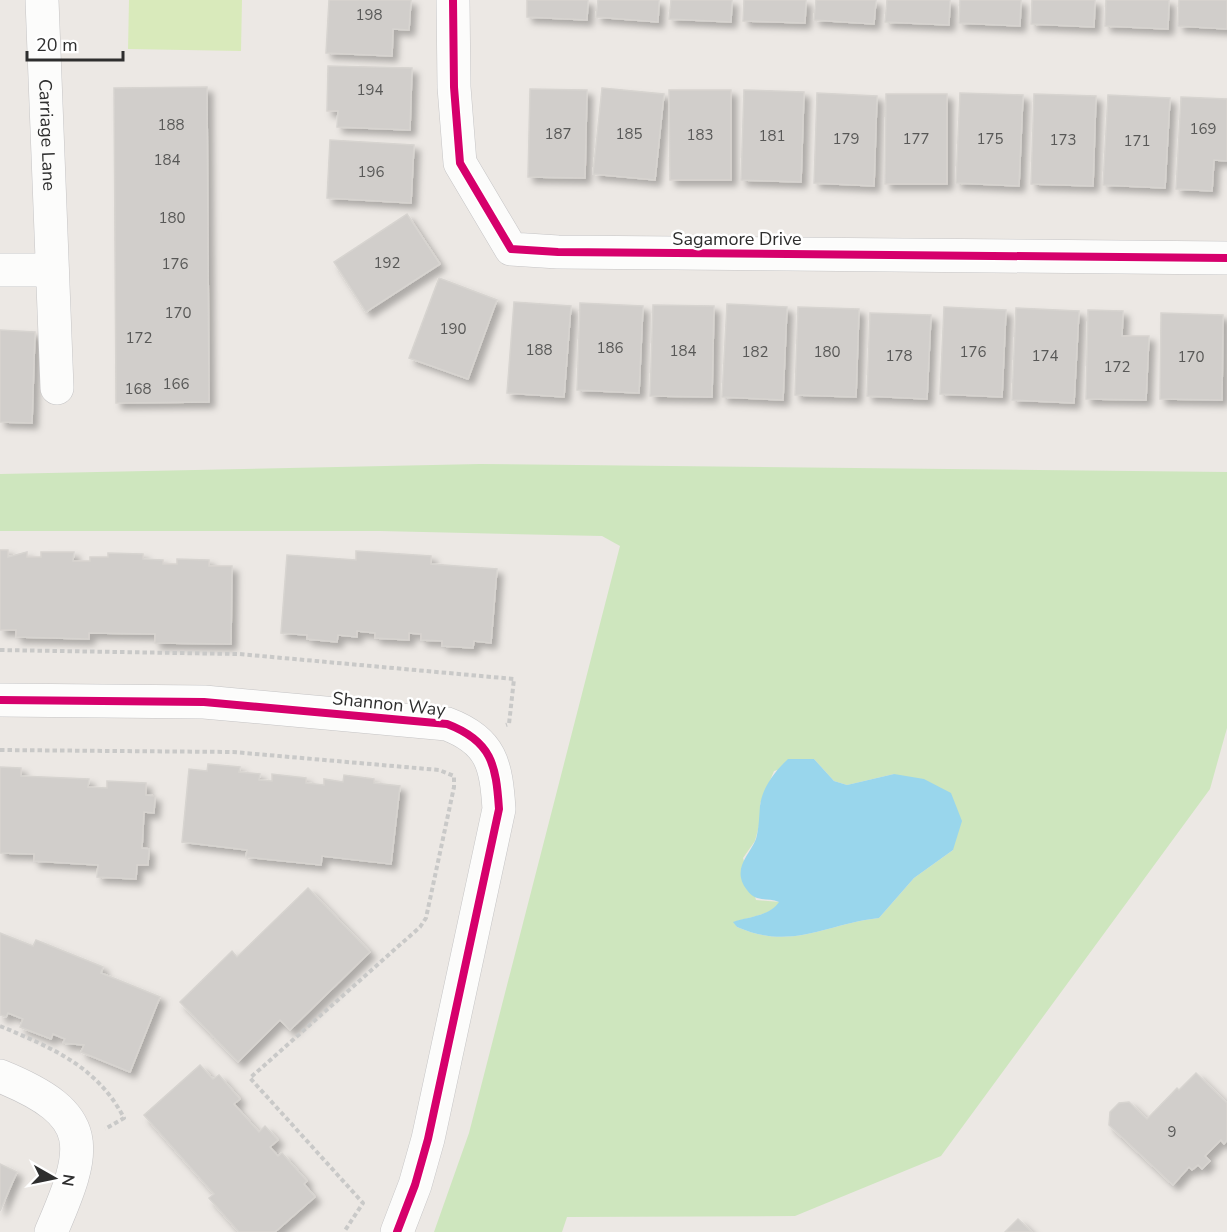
<svg xmlns="http://www.w3.org/2000/svg" width="1227" height="1232" viewBox="0 0 1227 1232" font-family="'Nunito Sans',sans-serif">
	<style>
		.green { fill: #cee6be; fill-rule: evenodd }
		.pitch { fill: #d9eabb }
		.water { fill: #99d6ec }
		.building { fill: #d1cecb; stroke: #d7d4d0; stroke-width: 1.5; filter: url(#shadow) }
		.lines { fill: none; stroke-linecap: round; stroke-linejoin: round }
		.minor-casing { stroke: #c5c4c5; stroke-width: 34 }
		.path { stroke: #c9c9c8; stroke-width: 4; stroke-dasharray: 4.5 3; stroke-linecap: butt }
		.minor { stroke: #fcfcfb; stroke-width: 33 }
		.cycleway-casing { stroke: #fff; stroke-width: 11 }
		.cycleway { stroke: #d6006c; stroke-width: 8 }
		.labels { text-anchor: middle; dominant-baseline: central; stroke-width: 5; stroke-linejoin: round; paint-order: stroke }
		.number-label { font-size: 15px; fill: #585857 }
		.street-label { font-size: 18px; fill: #2e2e2e; stroke: #fff }
	</style>
	<defs>
		<filter id="shadow"><feDropShadow dx="5.5" dy="5.5" stdDeviation="3" flood-color="#0004"/></filter>
	</defs>
	<rect width="100%" height="100%" fill="#ece8e4"/>
	<!-- green -->
	<path class="green" d="M480,464L1227,472V728L1210,789L941,1156L795,1216L567,1217L562,1232H434L469,1133L620,546L602,536L380,531H0V474ZM814,759L834,781L847,785L894,774L953,850L914,878L879,918C825,924 792,951 737,927L734,922C749,917 770,916 780,902L756,900L743,858L755,841L760,822V804L774,771Z"/>
	<!-- pitch -->
	<polygon class="pitch" points="129,0 242,0 241,51 128,49"/>
	<!-- water -->
	<path class="water" d="M788,759H814L834,781L847,785L894,774L924,779L951,793L962,821L953,850L914,878L879,918C825,924 792,951 737,927L733,922C748,917 770,916 779,902C767,897 756,903 747,890C731,869 749,856 756,839C759,828 759,818 760,806C762,788 775,771 788,759Z"/>
	<!-- building -->
	<g class="building">
		<polygon points="329,0 411,0 409,30 393,29 392,56 326,53"/>
		<polygon points="527,0 588,0 587,20 527,17"/>
		<polygon points="598,0 659,0 658,22 596,17"/>
		<polygon points="671,0 732,0 731,22 669,19"/>
		<polygon points="744,0 806,0 805,23 743,21"/>
		<polygon points="816,0 876,0 874,24 814,20"/>
		<polygon points="887,0 950,0 949,25 885,22"/>
		<polygon points="960,0 1021,0 1020,26 959,23"/>
		<polygon points="1032,0 1095,0 1094,27 1031,24"/>
		<polygon points="1106,0 1169,0 1168,29 1105,26"/>
		<polygon points="1179,0 1227,0 1227,29 1178,26"/>
		<polygon points="328,66 412,68 410,130 337,127 338,111 327,111"/>
		<polygon points="207,87 209,402 116,403 114,88"/>
		<polygon points="602,88 664,94 655,180 593,174"/>
		<polygon points="530,89 587,90 585,178 528,177"/>
		<polygon points="669,90 731,90 731,180 670,180"/>
		<polygon points="744,90 804,92 801,182 741,180"/>
		<polygon points="817,93 877,96 874,186 814,183"/>
		<polygon points="960,93 1023,95 1019,186 956,183"/>
		<polygon points="886,94 947,94 947,184 885,184"/>
		<polygon points="1034,94 1096,96 1093,186 1031,184"/>
		<polygon points="1108,95 1170,98 1165,188 1103,185"/>
		<polygon points="1181,97 1227,99 1227,161 1214,160 1212,191 1176,189"/>
		<polygon points="330,140 414,145 411,203 327,198"/>
		<polygon points="407,214 440,264 366,312 334,262"/>
		<polygon points="439,278 497,300 468,379 409,358"/>
		<polygon points="514,302 571,306 564,397 507,393"/>
		<polygon points="580,303 643,306 639,393 577,390"/>
		<polygon points="727,304 787,307 783,400 722,397"/>
		<polygon points="653,305 714,306 712,397 650,396"/>
		<polygon points="798,307 859,309 856,397 795,395"/>
		<polygon points="944,307 1006,310 1002,397 940,394"/>
		<polygon points="1016,308 1079,311 1074,403 1012,400"/>
		<polygon points="1088,310 1123,311 1122,336 1149,336 1146,400 1086,399"/>
		<polygon points="870,313 931,315 927,399 867,396"/>
		<polygon points="1161,313 1223,315 1222,400 1160,399"/>
		<polygon points="0,330 35,332 32,423 0,422"/>
		<polygon points="0,550 8,550 8,557 27,552 27,557 41,557 41,552 74,552 73,561 90,561 90,557 108,557 108,553 143,554 143,559 163,560 163,564 177,564 177,559 209,560 209,566 232,566 231,644 155,643 155,634 89,633 89,639 16,637 16,630 0,630"/>
		<polygon points="356,551 431,556 431,564 497,569 491,643 474,641 473,648 442,646 442,641 421,640 421,634 409,633 409,640 375,638 375,633 357,631 357,637 338,635 337,642 307,639 307,635 281,633 287,555 356,560"/>
		<polygon points="208,764 240,767 239,772 260,774 259,780 272,781 272,774 306,778 306,783 324,785 324,779 343,782 344,775 374,779 374,783 400,786 391,864 322,856 321,865 246,857 247,850 182,842 189,769 207,771"/>
		<polygon points="0,767 21,768 21,776 89,779 88,787 107,788 107,781 146,783 146,795 155,796 154,813 144,812 142,848 149,849 148,865 137,865 136,879 97,877 98,865 34,861 34,854 0,853"/>
		<polygon points="308,888 370,952 290,1030 280,1020 238,1062 180,1002 232,951 237,957"/>
		<polygon points="0,933 33,946 36,940 103,967 101,973 160,997 130,1072 81,1052 84,1045 63,1043 65,1039 53,1034 51,1039 20,1027 23,1019 8,1013 6,1017 0,1015"/>
		<polygon points="200,1065 213,1079 219,1075 240,1099 234,1104 259,1132 265,1126 278,1140 270,1147 278,1156 282,1153 307,1181 304,1184 315,1197 275,1232 239,1232 209,1198 214,1194 144,1115"/>
		<polygon points="1196,1073 1227,1103 1227,1140 1224,1144 1221,1140 1205,1156 1210,1161 1202,1169 1198,1165 1192,1170 1189,1167 1173,1185 1109,1125 1110,1112 1119,1103 1129,1102 1147,1119 1177,1088 1179,1090"/>
		<polygon points="0,1164 17,1172 0,1211"/>
		<polygon points="1018,1219 1032,1232 1005,1232"/>
	</g>
	<g class="lines">
		<defs>
			<g id="minor">
				<path id="s1" d="M42,0L57,388"/>
				<polyline points="453,0 454,87 460,163 511,249 558,252 1227,258"/>
				<polyline points="0,270 52,270"/>
				<path d="M0,700L204,702L447,724C492,741 496,765 499,809L428,1139L415,1185L397,1232"/>
				<path d="M0,1076C96,1115 88,1147 51,1232"/>
			</g>
		</defs>
		<!-- minor casing -->
		<use href="#minor" class="minor-casing"/>
		<!-- path -->
		<g class="path">
			<polyline points="0,650 239,654 514,679 509,724 506,725"/>
			<polyline points="0,750 233,752 439,770 454,776 454,787 426,918 420,927 250,1078 363,1203 344,1232"/>
			<path d="M0,1026C52,1048 97,1066 124,1118L105,1129"/>
		</g>
		<!-- minor -->
		<use href="#minor" class="minor"/>
		<defs>
			<g id="cycleway">
				<polyline points="453,0 454,87 460,163 511,249 558,252 1227,258"/>
				<path d="M0,700L204,702L447,724C492,741 496,765 499,809L428,1139L415,1185L397,1232"/>
			</g>
		</defs>
		<!-- cycleway casing -->
		<use href="#cycleway" class="cycleway-casing"/>
		<!-- cycleway -->
		<use href="#cycleway" class="cycleway"/>
	</g>
	<g class="labels">
		<!-- number labels -->
		<g class="number-label">
			<text x="369" y="15">198</text>
			<text x="370" y="90">194</text>
			<text x="171" y="125">188</text>
			<text x="1203" y="129">169</text>
			<text x="558" y="134">187</text>
			<text x="629" y="134">185</text>
			<text x="700" y="135">183</text>
			<text x="772" y="136">181</text>
			<text x="846" y="139">179</text>
			<text x="916" y="139">177</text>
			<text x="990" y="139">175</text>
			<text x="1063" y="140">173</text>
			<text x="1137" y="141">171</text>
			<text x="167" y="160">184</text>
			<text x="371" y="172">196</text>
			<text x="172" y="218">180</text>
			<text x="387" y="263">192</text>
			<text x="175" y="264">176</text>
			<text x="178" y="313">170</text>
			<text x="453" y="329">190</text>
			<text x="139" y="338">172</text>
			<text x="610" y="348">186</text>
			<text x="539" y="350">188</text>
			<text x="683" y="351">184</text>
			<text x="755" y="352">182</text>
			<text x="827" y="352">180</text>
			<text x="973" y="352">176</text>
			<text x="899" y="356">178</text>
			<text x="1045" y="356">174</text>
			<text x="1191" y="357">170</text>
			<text x="1117" y="367">172</text>
			<text x="176" y="384">166</text>
			<text x="138" y="389">168</text>
			<text x="1172" y="1132">9</text>
		</g>
		<!-- street labels -->
		<g class="street-label">
			<text stroke="none"><textPath href="#s1" startOffset="135">Carriage Lane</textPath></text>
			<text x="737" y="239">Sagamore Drive</text>
			<text transform="translate(389 704) rotate(6)">Shannon Way</text>
		</g>
	</g>
	<!-- north arrow -->
	<g transform="translate(54 1178) rotate(99)" stroke="#ffffff" stroke-width="4.5" paint-order="stroke">
	<path d="M0-4.5L10 22L0 15L-10 22Z" fill="#2e2e2e"/>
	<text y="-9" font-size="16" font-weight="bold" text-anchor="middle" fill="#2e2e2e">N</text>
	</g>
	<!-- scale -->
	<path d="M27 51v9h96v-9" fill="none" stroke="#2e2e2e" stroke-width="3"/>
	<text x="36" y="51" font-size="18" fill="#2e2e2e" stroke="#ffffff" stroke-width="4.5" paint-order="stroke">20 m</text>
</svg>
